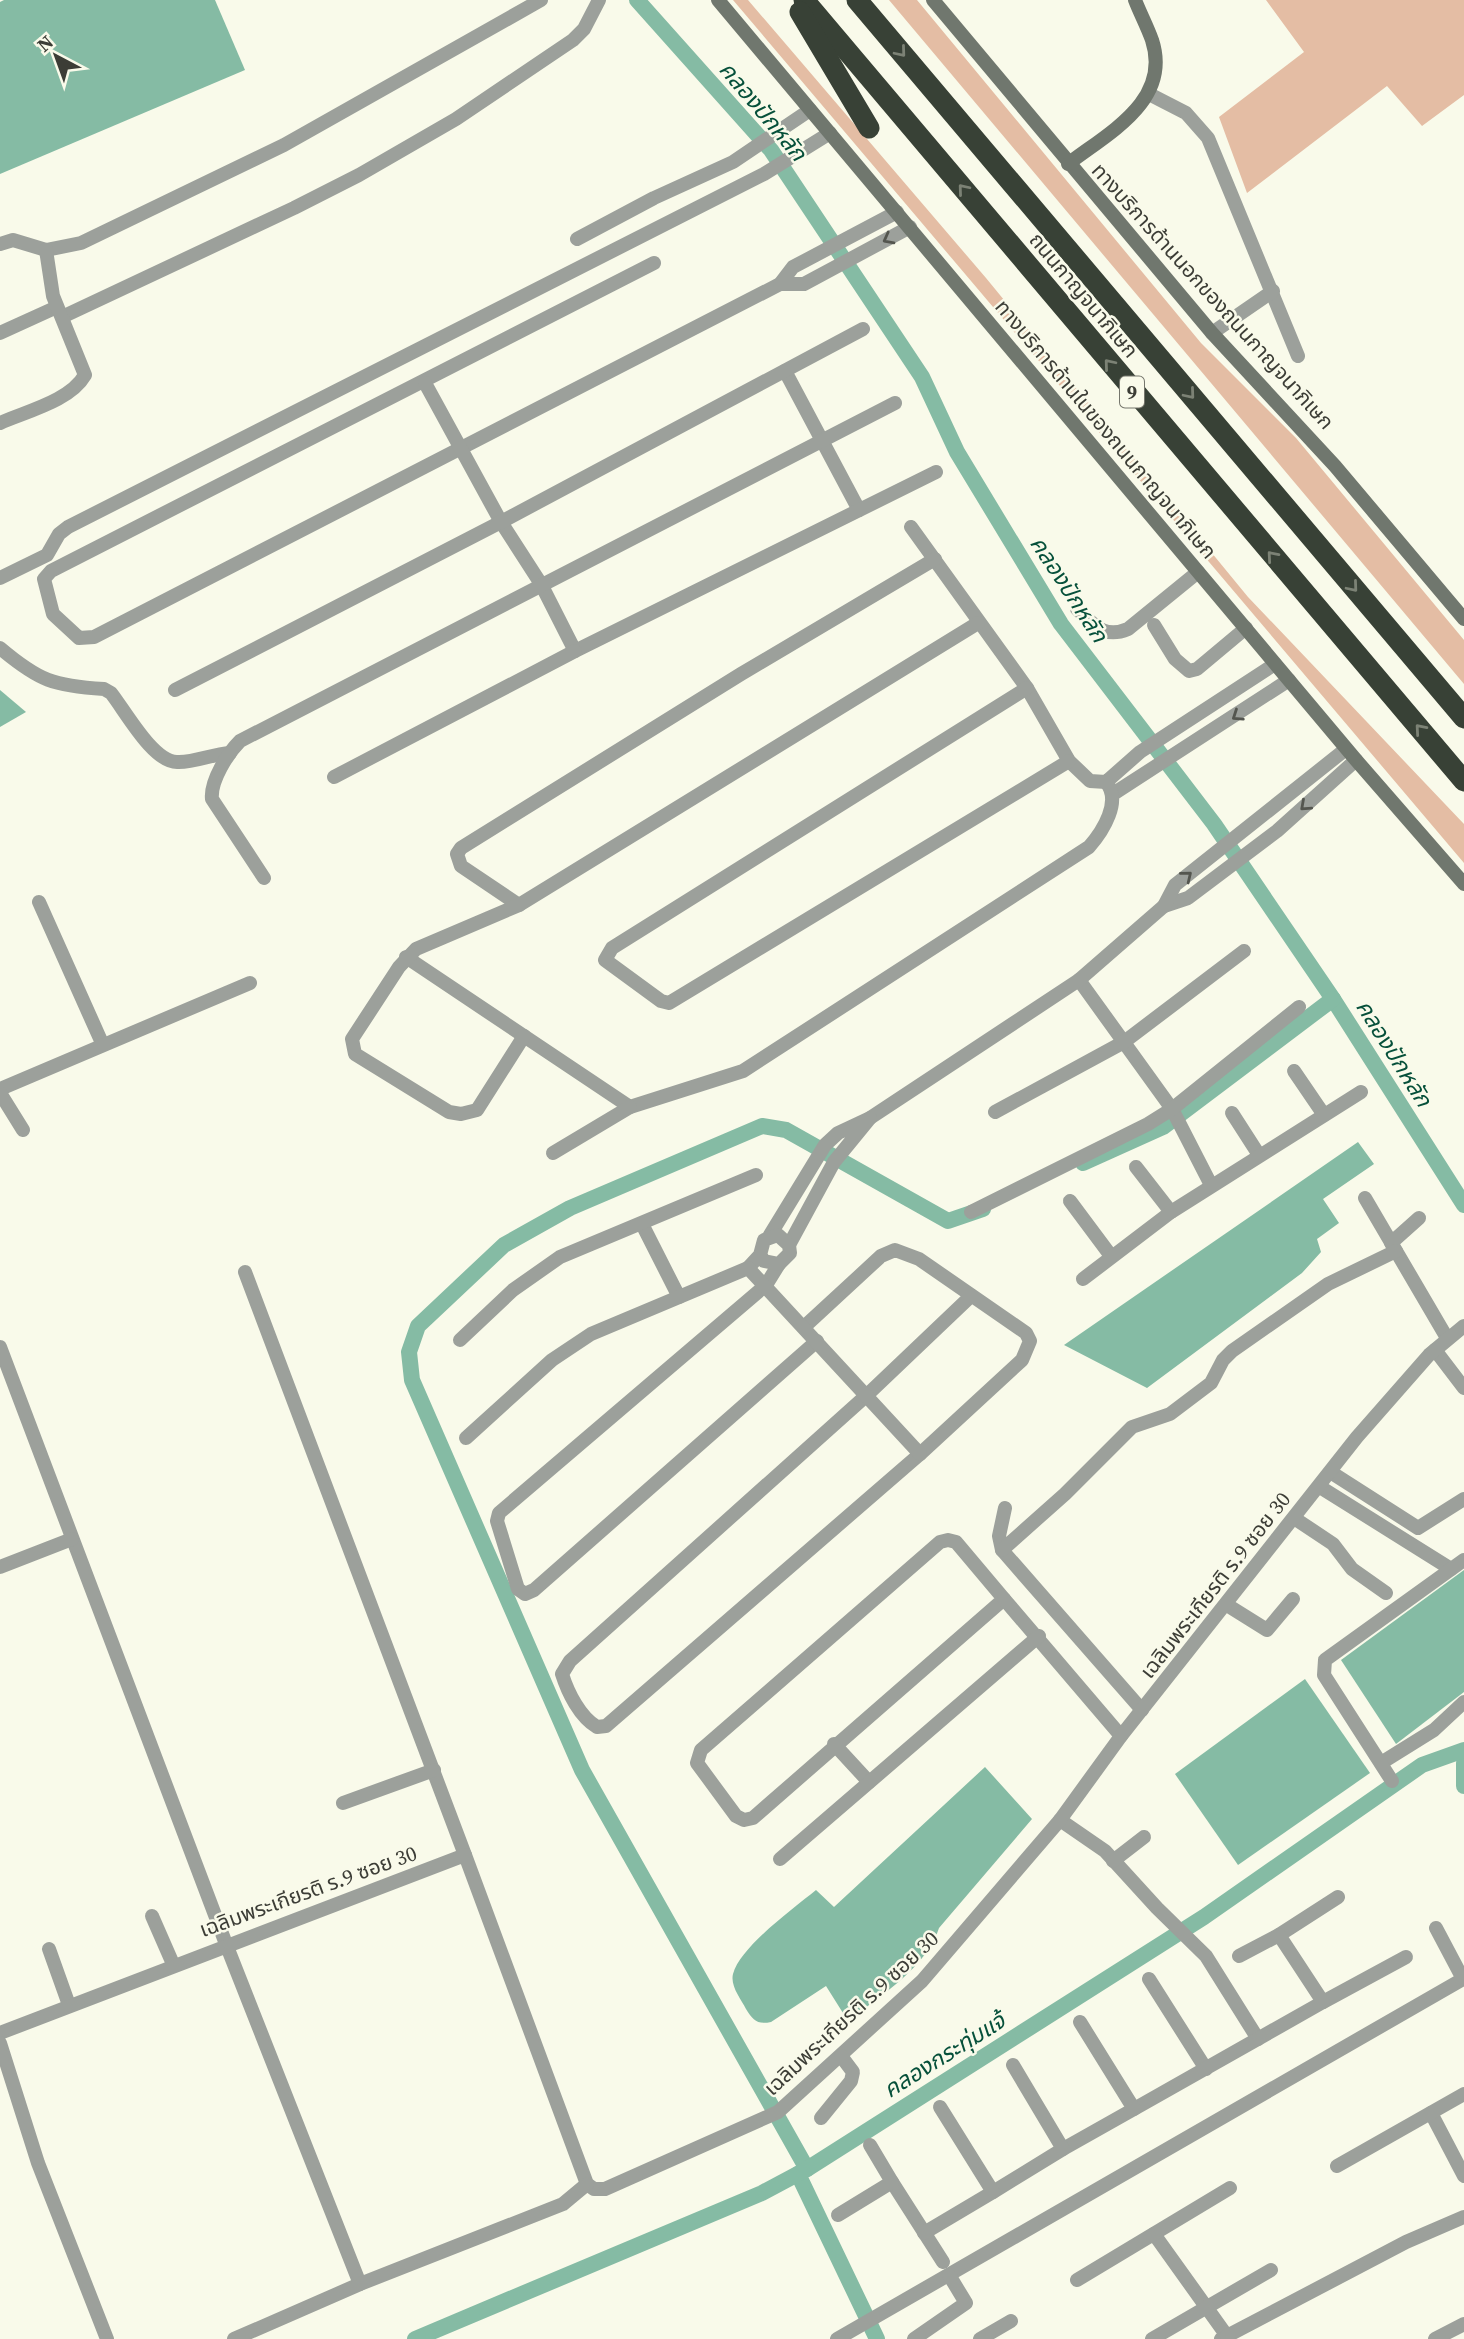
<svg xmlns="http://www.w3.org/2000/svg" width="1464" height="2339" viewBox="0 0 1464 2339" font-family="'Source Serif 4','Noto Sans Thai',serif">
	<style>
		.green { fill: #e4bda4 }
		.water { fill: #85bba4 }
		.lines { fill: none; stroke-linecap: round; stroke-linejoin: round }
		.canal { stroke: #85bba4; stroke-width: 16 }
		.street { stroke: #9ca09b; stroke-width: 14 }
		.secondary { stroke: #70776e; stroke-width: 14 }
		.highway { stroke: #384136; stroke-width: 21 }
		.oneway { stroke: #7c8275 }
		.oneway2 { stroke: #54564f }
		.labels { text-anchor: middle; dominant-baseline: central; stroke-width: 5; stroke-linejoin: round; paint-order: stroke }
		.shield { fill: #f9faea; stroke: #75766c; stroke-width: 2 }
		.shield-label { font-size: 19px; font-weight: bold; fill: #3c3d36 }
		.street-label { font-size: 21px; fill: #3c3d36; stroke: #f9faea }
		.water-label { font-size: 23px; font-style: italic; fill: #06503a; stroke: #f9faea }
	</style>
	<rect width="100%" height="100%" fill="#f9faea"/>
	<!-- green -->
	<g class="green">
		<polygon points="733,0 748,0 986,278 1248,597 1464,824 1464,863"/>
		<polygon points="889,0 917,0 1201,343 1296,438 1464,640 1464,684"/>
		<polygon points="1266,0 1464,0 1464,95 1422,126 1387,86 1247,193 1219,117 1304,52"/>
	</g>
	<!-- water -->
	<g class="water">
		<polygon points="4,0 215,0 245,70 0,174 0,2"/>
		<polygon points="0,690 26,712 0,727"/>
		<polygon points="1358,1142 1374,1164 1323,1199 1339,1223 1317,1239 1321,1252 1302,1273 1147,1388 1064,1345"/>
		<polygon points="1464,1570 1464,1692 1396,1744 1341,1660"/>
		<polygon points="1305,1679 1370,1773 1238,1865 1175,1774"/>
		<path d="M985,1767L1032,1819L939,1928C927,1967 879,1997 848,2021L826,1986L771,2022C757,2025 753,2020 746,2009C741,1999 730,1986 733,1974C740,1947 794,1908 816,1890L834,1907Z"/>
	</g>
	<g class="lines">
		<!-- canal -->
		<g class="canal">
			<polyline points="637,0 771,150 922,377 957,452 1061,624 1214,824 1333,999 1464,1205"/>
			<polyline points="1083,1163 1163,1127 1333,999"/>
			<polyline points="1464,1763 1464,1786"/>
			<polyline points="807,2169 582,1770 412,1380 409,1352 418,1326 504,1245 570,1208 762,1126 786,1130 948,1221 983,1209"/>
			<polyline points="798,2174 877,2339"/>
			<polyline points="415,2339 762,2193 807,2169 1204,1917 1422,1765 1464,1750"/>
		</g>
		<!-- street -->
		<g class="street">
			<polyline points="1149,94 1186,113 1208,138 1298,356"/>
			<polyline points="577,239 654,198 733,162 810,110"/>
			<polyline points="0,244 13,240 46,250 81,243 284,145 541,0"/>
			<polyline points="654,263 51,571 44,579 53,614 79,638 94,637 780,284 793,267 897,212"/>
			<polyline points="780,284 804,284 910,227"/>
			<polyline points="62,317 294,208 359,175 456,119 573,40 584,29 599,0"/>
			<polyline points="0,333 57,307"/>
			<polyline points="1212,333 1273,291"/>
			<polyline points="785,371 859,510"/>
			<polyline points="425,383 501,522 541,584 575,651 936,472"/>
			<path d="M0,423C27,411 70,401 85,375L53,296L46,250"/>
			<polyline points="911,527 1027,688 1069,761 1090,781 1106,782 1140,752 1275,664"/>
			<polyline points="0,578 47,555 59,534 68,527 764,174 830,133"/>
			<path d="M1077,609C1094,625 1104,639 1128,629L1198,572"/>
			<polyline points="1154,625 1175,659 1189,671 1197,669 1246,628"/>
			<path d="M0,648C39,681 54,686 104,689L111,693C126,712 153,762 177,762C194,763 212,754 230,753"/>
			<polyline points="1027,688 612,948 605,960 661,1001 669,1003 1069,761"/>
			<polyline points="175,690 501,522 863,329"/>
			<polyline points="334,777 575,651"/>
			<polyline points="1113,794 1289,680"/>
			<path d="M264,878L212,799C210,781 228,753 240,741L895,403"/>
			<polyline points="39,902 102,1043"/>
			<polyline points="519,905 461,866 457,854 461,848 741,674 935,559"/>
			<polyline points="1164,906 1188,898 1277,831 1356,760"/>
			<path d="M406,957L630,1107L743,1071L1089,847C1103,831 1122,801 1106,782"/>
			<polyline points="1079,980 1172,1109 1211,1185"/>
			<polyline points="524,1036 477,1110 461,1114 449,1112 355,1054 352,1039 399,967 416,949 519,905 978,623"/>
			<polyline points="1294,1071 1324,1115"/>
			<polyline points="0,1089 250,983"/>
			<polyline points="0,1093 23,1130"/>
			<polyline points="995,1112 1124,1042 1244,951"/>
			<polyline points="1232,1113 1259,1155"/>
			<polyline points="870,1118 1079,980 1164,906 1175,885 1346,749"/>
			<polyline points="553,1153 630,1107"/>
			<polyline points="1136,1167 1171,1212"/>
			<polyline points="1365,1198 1447,1338"/>
			<polyline points="1070,1201 1111,1256"/>
			<polyline points="971,1212 1148,1124 1172,1109 1299,1007"/>
			<polyline points="642,1224 679,1297"/>
			<polyline points="770,1235 825,1145 838,1133 870,1118 834,1162 789,1245"/>
			<polyline points="1391,1243 1419,1218"/>
			<polyline points="779,1264 766,1285 499,1513 497,1521 518,1589 525,1594 534,1590 817,1341"/>
			<polyline points="748,1268 760,1255 764,1240 778,1235 789,1245 790,1253 779,1264 764,1261 760,1255"/>
			<polyline points="245,1272 465,1855"/>
			<polyline points="1083,1279 1171,1212 1361,1092"/>
			<path d="M804,1327L881,1256L895,1250L919,1259L1026,1333L1030,1341L1022,1360L920,1454L606,1726L597,1727C580,1717 568,1693 562,1674L570,1661L867,1395L971,1296"/>
			<polyline points="460,1340 513,1290 560,1257 756,1175"/>
			<polyline points="0,1347 226,1944 360,2284"/>
			<polyline points="1435,1350 1464,1388"/>
			<polyline points="466,1438 552,1360 591,1334 748,1268 920,1454"/>
			<polyline points="1332,1473 1418,1528 1464,1499"/>
			<polyline points="1320,1487 1451,1569"/>
			<polyline points="1005,1508 999,1536 1002,1550 1142,1710"/>
			<polyline points="1294,1518 1333,1544 1352,1569 1386,1593"/>
			<polygon points="948,1540 956,1542 1004,1599 753,1818 744,1820 736,1816 697,1763 701,1750 940,1542"/>
			<polyline points="1002,1550 1065,1494 1132,1427 1170,1414 1211,1383 1223,1360 1232,1351 1328,1284 1396,1251"/>
			<polyline points="0,1567 72,1539"/>
			<polyline points="1004,1599 1121,1736"/>
			<polyline points="1227,1605 1267,1630 1293,1599"/>
			<polyline points="834,1744 869,1782"/>
			<polyline points="1381,1763 1434,1730 1464,1702"/>
			<polyline points="1392,1781 1324,1675 1325,1660 1464,1560"/>
			<polyline points="343,1803 434,1770"/>
			<polyline points="1060,1820 1105,1851 1157,1908 1206,1956 1258,2039"/>
			<polyline points="780,1859 1039,1636"/>
			<polyline points="1113,1861 1144,1837"/>
			<polyline points="152,1916 173,1964"/>
			<polyline points="1279,1935 1338,1897"/>
			<polyline points="49,1949 69,2005"/>
			<polyline points="1149,1979 1206,2069"/>
			<polyline points="1323,2002 1406,1957"/>
			<polyline points="0,2033 465,1855 587,2184 594,2189 605,2189 778,2112 922,1981 1060,1820 1121,1736 1357,1437 1429,1355 1464,1326"/>
			<polyline points="0,2043 38,2163 107,2339"/>
			<polyline points="1134,2109 1323,2002 1279,1935 1239,1956"/>
			<polyline points="1431,2113 1464,2176"/>
			<polyline points="821,2118 851,2081 853,2072 841,2056"/>
			<polyline points="1063,2149 1134,2109 1080,2022"/>
			<polyline points="1337,2166 1464,2094"/>
			<polyline points="892,2182 943,2262"/>
			<polyline points="993,2192 1063,2149 1013,2065"/>
			<polyline points="838,2215 892,2182 870,2145"/>
			<polyline points="924,2233 993,2192 940,2107"/>
			<polyline points="1154,2234 1227,2336 1221,2339"/>
			<polyline points="1077,2280 1230,2188"/>
			<polyline points="1227,2336 1406,2242 1464,2217"/>
			<polyline points="234,2339 360,2284 563,2204 587,2184"/>
			<polyline points="837,2339 1463,1979 1436,1928"/>
			<polyline points="914,2339 966,2303 949,2275"/>
			<polyline points="980,2339 1011,2321"/>
			<polyline points="1152,2339 1271,2270"/>
			<polyline points="1435,2339 1464,2324"/>
		</g>
		<!-- secondary -->
		<g class="secondary">
			<polyline points="718,0 1356,760 1464,884"/>
			<polyline points="933,0 1212,333 1335,466 1464,619"/>
			<path d="M1068,164C1108,133 1172,101 1152,40C1147,26 1140,13 1135,0"/>
		</g>
		<!-- highway -->
		<g class="highway">
			<polyline points="804,0 1464,781"/>
			<polyline points="857,0 1464,718"/>
			<polyline points="800,12 869,128"/>
		</g>
	</g>
	<!-- one-way arrows -->
	<defs><path id="oneway-chevron" d="M-2-3.5L2.5 0L-2 3.5" fill="none" stroke-width="1.6" stroke-linecap="round" stroke-linejoin="round" transform="scale(1.75)"/></defs>
	<g class="oneway">
		<use href="#oneway-chevron" transform="translate(901 52) rotate(50)"/>
		<use href="#oneway-chevron" transform="translate(963 189) rotate(-130)"/>
		<use href="#oneway-chevron" transform="translate(1109 364) rotate(-130)"/>
		<use href="#oneway-chevron" transform="translate(1190 394) rotate(50)"/>
		<use href="#oneway-chevron" transform="translate(1272 556) rotate(-131)"/>
		<use href="#oneway-chevron" transform="translate(1353 587) rotate(50)"/>
		<use href="#oneway-chevron" transform="translate(1420 729) rotate(-131)"/>
	</g>
	<g class="oneway2">
		<use href="#oneway-chevron" transform="translate(888 239) rotate(152)"/>
		<use href="#oneway-chevron" transform="translate(1237 716) rotate(146)"/>
		<use href="#oneway-chevron" transform="translate(1305 806) rotate(138)"/>
		<use href="#oneway-chevron" transform="translate(1187 876) rotate(-39)"/>
	</g>
	<g class="labels">
		<!-- shield labels -->
		<rect class="shield" x="1120" y="376.5" width="24" height="31" rx="5"/>
		<g class="shield-label">
			<text x="1132" y="392">9</text>
		</g>
		<!-- street labels -->
		<g class="street-label">
			<text transform="translate(1084 295) rotate(50)">ถนนกาญจนาภิเษก</text>
			<text transform="translate(1213 296) rotate(48)">ทางบริการด้านนอกของถนนกาญจนาภิเษก</text>
			<text transform="translate(1106 429) rotate(50)">ทางบริการด้านในของถนนกาญจนาภิเษก</text>
			<text transform="translate(1215 1585) rotate(-52)">เฉลิมพระเกียรติ ร.9 ซอย 30</text>
			<text transform="translate(308 1891) rotate(-20)">เฉลิมพระเกียรติ ร.9 ซอย 30</text>
			<text transform="translate(851 2013) rotate(-43)">เฉลิมพระเกียรติ ร.9 ซอย 30</text>
		</g>
		<!-- water labels -->
		<g class="water-label">
			<text transform="translate(763 111) rotate(50)">คลองปักหลัก</text>
			<text transform="translate(1069 589) rotate(57)">คลองปักหลัก</text>
			<text transform="translate(1394 1053) rotate(58)">คลองปักหลัก</text>
			<text transform="translate(944 2055) rotate(-32)">คลองกระทุ่มแจ้</text>
		</g>
	</g>
	<!-- north arrow -->
	<g transform="translate(56 56) rotate(319)" stroke="#f9faea" stroke-width="5" paint-order="stroke">
	<path d="M0-5L12 26L0 18L-12 26Z" fill="#3c3d36"/>
	<text y="-10" font-size="19" font-weight="bold" text-anchor="middle" fill="#3c3d36">N</text>
	</g>
</svg>
